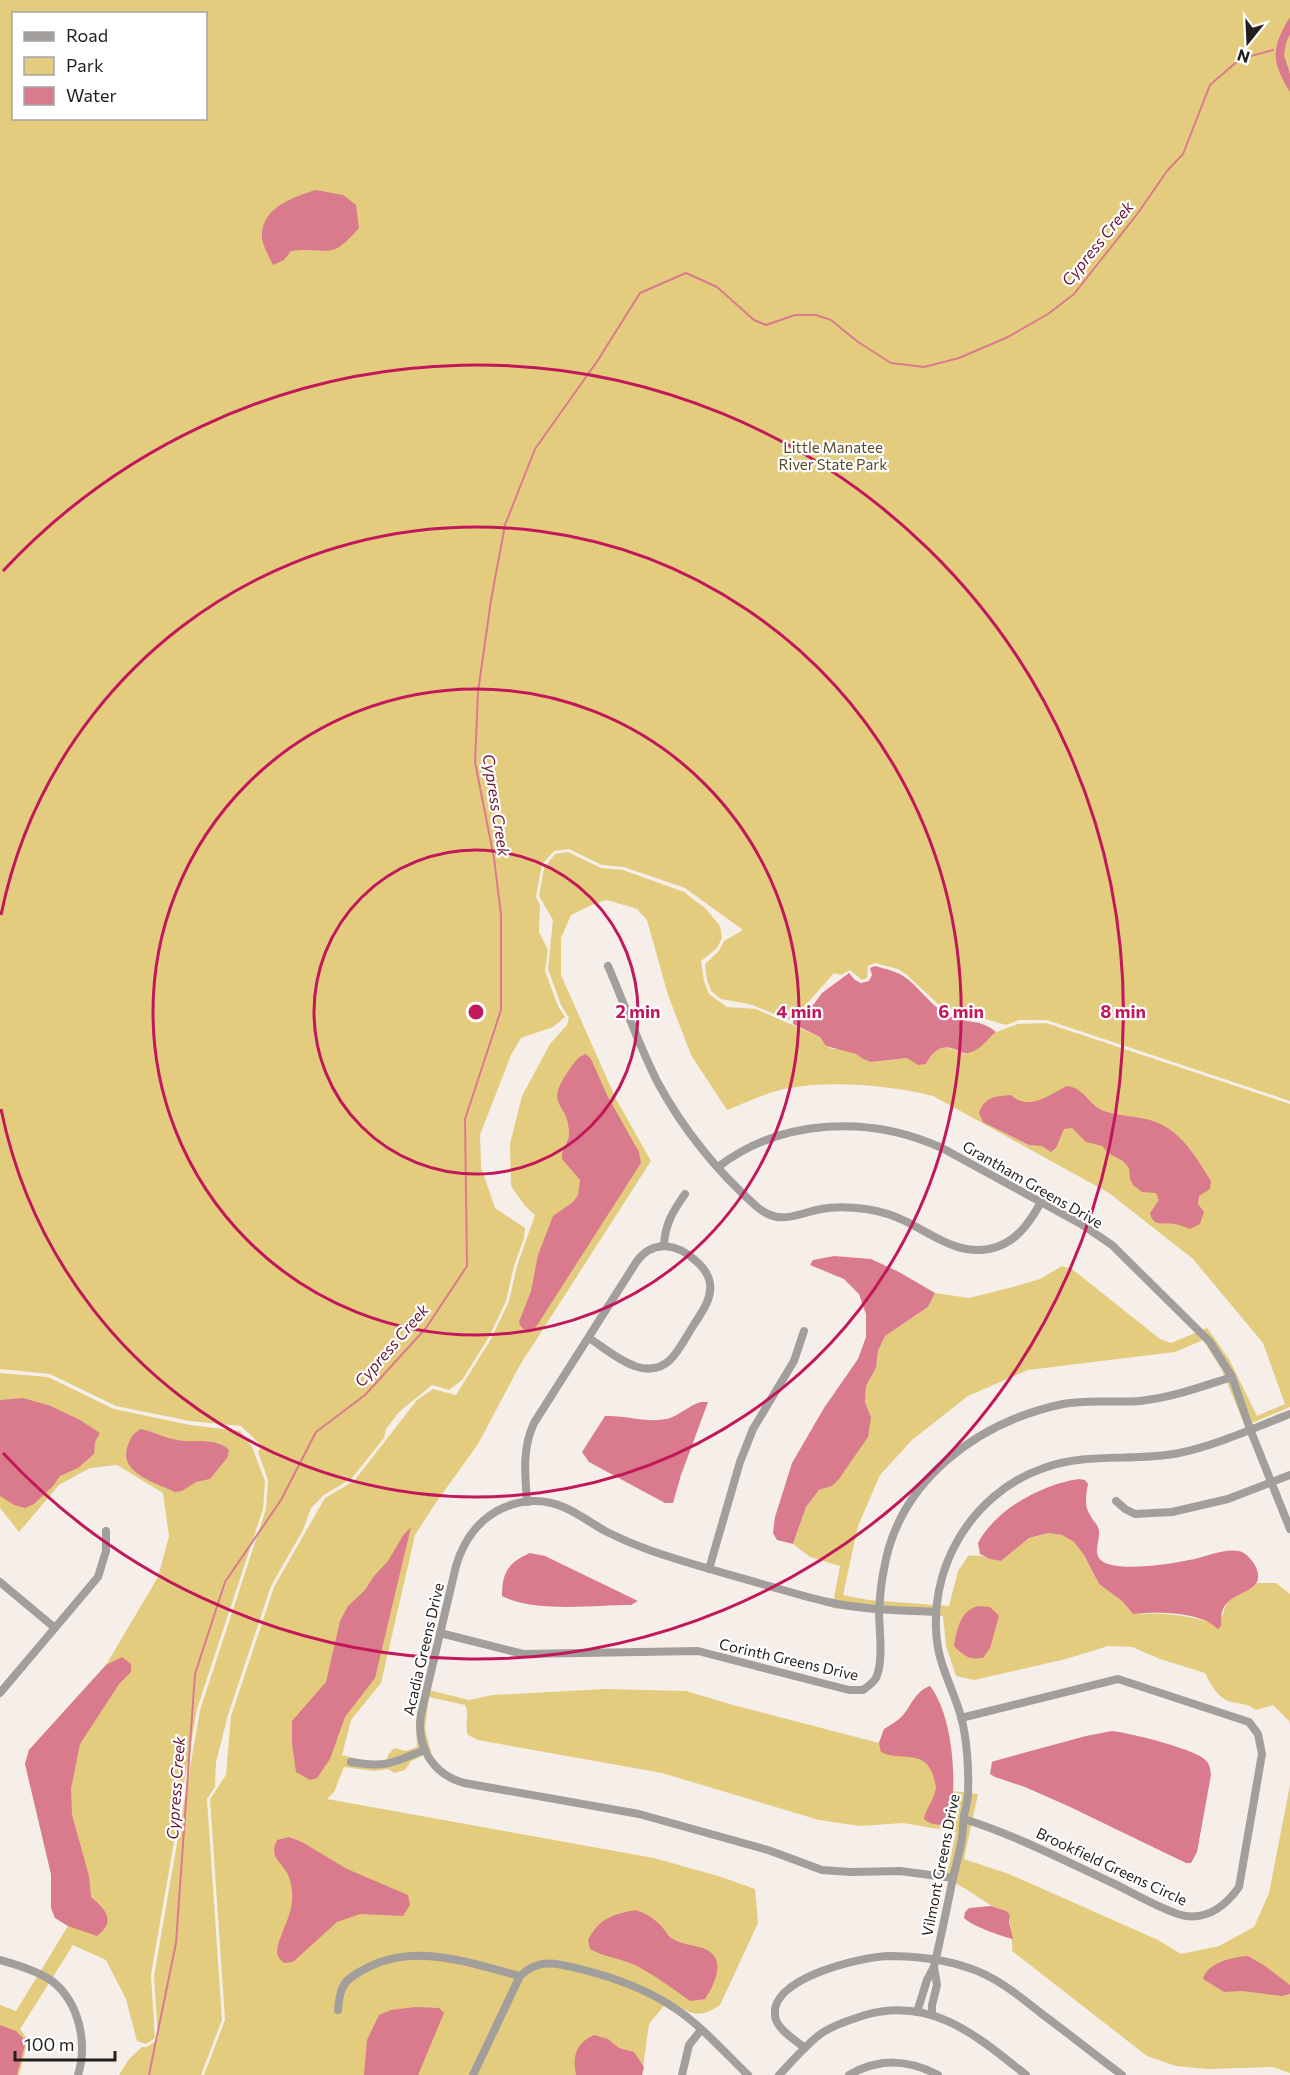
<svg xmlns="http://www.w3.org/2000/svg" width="1290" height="2075" viewBox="0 0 1290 2075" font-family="Commissioner,sans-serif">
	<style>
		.green { fill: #e4cc7e; fill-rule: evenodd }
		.water { fill: #da7b8d }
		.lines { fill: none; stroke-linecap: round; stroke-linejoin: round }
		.stream { stroke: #da7b8d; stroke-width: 2 }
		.minor { stroke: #a19e9b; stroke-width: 8 }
		.ring { fill: none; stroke: #c2185b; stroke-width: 3 }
		.labels { text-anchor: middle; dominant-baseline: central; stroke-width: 4.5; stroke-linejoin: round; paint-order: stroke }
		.park-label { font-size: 15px; fill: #584c25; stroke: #fff }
		.street-label { font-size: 15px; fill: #221f1d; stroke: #fff }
		.water-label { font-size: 16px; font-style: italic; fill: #6b162f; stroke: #fff }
		.centre { fill: #c2185b; stroke: #fff; stroke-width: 3 }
		.ring-label { font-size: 18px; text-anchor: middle; font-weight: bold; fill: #c2185b; stroke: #fff; stroke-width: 4.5; stroke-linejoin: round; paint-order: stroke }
	</style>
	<rect width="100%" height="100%" fill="#f6eee9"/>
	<!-- green -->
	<g class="green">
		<path d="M0,0H1290V1101L1047,1020H1019L1006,1025L940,1006L907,975L898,969L875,963L868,966L867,978L862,980L850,970L841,975L834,973L803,1008L791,1016L790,1020L749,1004L721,999L711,991L707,980L705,964L719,951L724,941L743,930L685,888L624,867L602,865L569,849L554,851L542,864L536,897L540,905L539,932L548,950L545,971L558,1006L565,1017L553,1027L521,1038L511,1055L480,1135L481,1167L495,1208L525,1228L524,1238L514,1266L506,1301L489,1337L462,1380L449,1390L432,1385L399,1412L386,1429L384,1438L352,1478L324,1495L311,1508L303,1530L271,1586L228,1715L216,1762L215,1787L207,1799L222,2020L201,2075H119L129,2059L142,2047H147L158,2039L154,1976L200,1710L266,1509L268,1480L258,1452L262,1446L241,1426L190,1421L116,1406L50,1374L0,1369ZM14,14H206V118H14Z"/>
		<path d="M568,852L601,868L623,870L684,892L706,909L720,926L722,938L717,948L701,961L704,981L709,994L727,1007L756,1009L820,1037L826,1046L832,1049H841L856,1054L863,1059L871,1062L907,1058L926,1064C937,1045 945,1044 964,1054L982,1045L996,1032L1018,1024L1046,1023L1290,1104V1407L1245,1426L1222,1370L1203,1340L1175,1352L1028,1370L968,1396L912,1440L880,1475L858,1526L843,1595L868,1600L949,1606L958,1571L968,1556C981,1554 988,1559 1001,1561L1029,1538L1048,1533L1062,1535L1074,1542L1084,1555L1099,1584L1122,1601L1133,1614C1164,1612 1193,1615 1221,1626C1222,1613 1225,1602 1236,1595C1243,1590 1252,1591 1257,1583H1276L1290,1594V1726L1289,1721L1273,1705L1256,1710C1248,1704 1241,1704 1232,1702C1218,1699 1211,1685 1205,1673L1160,1659L1132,1647L1108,1646L1066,1659L974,1680L956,1676L946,1646L943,1616L873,1612L832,1608L840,1566L810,1557L793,1544L806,1507L819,1490L832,1486L871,1417L865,1402L866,1386L876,1368L878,1351L885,1336L928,1307L935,1293L969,1298L1009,1288L1040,1279L1062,1266L1072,1269L1160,1339L1171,1343L1207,1328L1229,1359L1257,1416L1285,1404L1263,1343L1193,1259L1109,1193L933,1096C886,1085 832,1080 784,1089C765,1093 745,1103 727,1110L691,1055L668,995L647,920L637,909L607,900L596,903L571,915L561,938V975L616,1099L651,1161L520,1365L478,1444L435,1504L415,1535L381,1683L351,1720L342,1755L371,1762H386L388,1755L394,1748L406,1751L417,1747L416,1723L425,1689L469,1700L493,1695L605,1689L686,1691L733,1705L879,1743L884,1729C891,1725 898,1721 904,1714C912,1704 916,1691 930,1686C951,1713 953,1758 953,1791L978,1794L964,1859L1009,1874L1158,1940L1181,1954L1219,1946L1254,1927L1269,1893L1290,1785V2073L1273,2067L1208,2069L1176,2066L1147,2056L1012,1951C1013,1939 1009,1927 1010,1915C1004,1909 996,1909 989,1904C974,1895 963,1885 946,1880L956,1832L903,1823L860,1826L819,1820L662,1773L478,1740L468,1735C464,1725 470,1713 465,1705L429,1697L425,1728L431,1752L411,1761L405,1770L394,1773L388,1769L374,1771L344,1767L334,1792L327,1799L654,1858L718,1876L755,1889L758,1923L720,2005C697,2021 690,2012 668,2001L649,2024L642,2075H204L225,2020L210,1799L226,1775L231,1716L274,1587L325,1498L354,1481L417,1400L433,1389L456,1395L491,1339L509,1301L517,1266L535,1215L525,1206L511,1186L510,1144L522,1096L550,1044L567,1025L569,1018L561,1005L548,969L553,920L539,896L544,868L555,854Z"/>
		<polygon points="0,1373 48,1377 114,1409 190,1425 240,1431 252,1447 265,1481 263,1509 197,1709 151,1975 155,2038 146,2044 137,2041 126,1999 106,1960 73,1945 20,2029 28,2040 19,2075 0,2075 0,2005 16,2011 68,1926 56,1918 51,1908 51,1874 25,1764 29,1750 106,1665 158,1577 169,1536 163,1493 117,1465 90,1468 59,1485 19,1532 0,1508"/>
	</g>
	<!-- water -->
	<g class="water">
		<path d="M1290,17V34L1286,43L1284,55L1290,74V92C1271,61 1271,48 1290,17Z"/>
		<path d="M316,190L343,195L356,205L359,228C329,263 329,246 291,251L284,260L273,265C269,256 263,247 262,238C260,208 293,197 316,190Z"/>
		<path d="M875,966C885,969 897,971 906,978C922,990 933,1009 952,1017C968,1023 983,1020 996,1032C988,1039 978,1052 968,1053C962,1054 959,1050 954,1049C940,1044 932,1053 926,1064L918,1065L907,1058L871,1062L863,1059L856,1054L826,1046L820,1037L793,1024V1018L814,1004L822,993L849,973L855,980L861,983L869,981L872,975L870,968Z"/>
		<path d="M586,1054L591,1059L608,1097L639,1152L641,1163L536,1327C531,1331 524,1332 520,1325L519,1322L531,1291L538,1255L553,1216L573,1202L578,1195L580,1180L562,1159C561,1149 570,1142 569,1132C568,1101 543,1107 569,1070C574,1063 578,1056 586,1054Z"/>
		<path d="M1067,1086C1085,1088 1088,1105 1104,1111C1119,1116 1135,1116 1150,1120C1181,1129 1195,1156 1211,1181L1210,1189L1199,1196L1198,1204L1204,1212L1200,1224L1190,1229C1185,1227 1180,1225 1175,1224C1165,1222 1153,1228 1150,1213L1159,1200L1156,1193L1142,1192L1133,1185L1130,1179L1129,1168L1123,1161L1108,1153L1102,1146L1086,1142L1072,1128L1064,1129L1056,1148L1051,1152L1042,1146L1029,1145L983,1122L979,1113C984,1097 996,1096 1011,1095C1029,1112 1048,1095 1067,1086Z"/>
		<polygon points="834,1256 871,1259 899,1272 935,1293 928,1307 885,1336 878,1351 876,1368 866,1386 865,1402 871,1417 868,1437 839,1479 832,1486 819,1490 806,1507 793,1544 777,1540 773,1533 775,1517 792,1463 824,1408 858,1359 866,1337 866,1314 859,1294 844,1279 810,1265 813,1260"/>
		<polygon points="23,1398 51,1406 80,1420 100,1433 95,1442 94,1454 78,1468 60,1476 53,1486 34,1504 25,1508 14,1505 0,1496 0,1400"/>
		<path d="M701,1402H708L681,1475L673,1503H665L589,1462L582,1452L605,1416C626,1415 645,1423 667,1419C679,1416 689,1405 701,1402Z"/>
		<path d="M140,1429C153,1431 164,1438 177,1440C192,1443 217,1437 229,1450L227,1458L210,1479L196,1482L182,1491L175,1492C158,1484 119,1473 127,1448C130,1438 132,1435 140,1429Z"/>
		<path d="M1079,1479L1085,1480L1088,1484C1086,1494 1084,1506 1090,1515C1093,1521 1098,1524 1099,1531C1100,1540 1094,1550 1099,1558C1109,1574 1171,1564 1189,1560C1204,1558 1223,1548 1239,1551C1247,1553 1255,1563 1257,1570C1265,1595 1229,1589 1222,1612C1221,1616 1222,1622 1221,1626L1218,1629C1213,1625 1207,1620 1201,1619C1180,1612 1155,1612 1133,1614L1122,1601L1099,1584L1084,1555L1074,1542L1062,1535L1048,1533L1029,1538L1001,1561L990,1559L980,1554L978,1543C995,1510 1042,1484 1079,1479Z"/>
		<polygon points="411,1527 375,1678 345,1717 330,1759 317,1778 310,1780 296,1772 292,1744 292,1721 326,1682 340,1621 348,1606 365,1590 374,1576 388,1561 404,1534"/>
		<path d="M530,1553L545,1556L638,1601L631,1605C593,1605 535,1613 502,1596C502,1572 509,1562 530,1553Z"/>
		<path d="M978,1606L990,1607L999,1616L990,1648L983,1658C969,1660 964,1656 954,1646C957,1629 960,1611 978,1606Z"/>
		<path d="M122,1657L131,1664V1672L119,1684L80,1744L71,1789L72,1815L89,1876L91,1897C105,1909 117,1921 97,1936L68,1926L55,1918L51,1908V1874L25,1764L29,1750L106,1665Z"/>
		<path d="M930,1686C953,1716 959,1788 948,1823C940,1826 930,1825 924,1819C926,1808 934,1800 936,1788C936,1784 934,1780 933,1775C924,1748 899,1762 881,1752L879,1743L884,1729C891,1725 898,1721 904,1714C912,1704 916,1691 930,1686Z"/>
		<path d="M1112,1731C1131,1733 1189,1748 1203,1758C1210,1763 1210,1768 1211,1775L1197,1852L1191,1863H1186L1068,1806L1025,1787L995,1777L990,1774L992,1762L998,1760L1086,1736Z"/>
		<path d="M289,1837L302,1842L347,1869L408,1895L410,1905L403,1916L360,1914L337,1922L293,1962L284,1963C280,1960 277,1956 277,1951C278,1937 291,1918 292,1901C293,1893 291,1879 287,1873C279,1859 269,1857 277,1840Z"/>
		<path d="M991,1906L1006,1911L1010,1915L1009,1922L1013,1939C1003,1937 970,1925 964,1918L965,1912L969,1908Z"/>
		<path d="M635,1910C646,1913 654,1918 662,1927C665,1930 668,1936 671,1938C680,1944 693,1945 703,1948C728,1957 715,1984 705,1999L690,2001C672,1988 654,1975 635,1965C620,1958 604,1957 590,1949L588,1940C600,1918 611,1915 635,1910Z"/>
		<path d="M1248,1956L1265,1966L1290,1985V1994L1282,1996L1242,1991L1224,1992L1203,1979C1207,1963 1232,1957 1248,1956Z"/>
		<polygon points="415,2007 439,2008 444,2013 418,2075 364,2075 367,2040 379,2015 391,2010"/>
		<polygon points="0,2025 16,2031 26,2041 17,2075 0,2075"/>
		<path d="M594,2035L608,2039L619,2048L634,2052L644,2067L642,2075H576C573,2055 575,2044 594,2035Z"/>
	</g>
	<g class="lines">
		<!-- stream -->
		<polyline class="stream" points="149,2075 176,1943 195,1674 225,1582 281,1500 316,1432 365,1395 426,1328 467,1266 465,1119 501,1010 501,915 494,858 475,762 478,692 491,600 505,525 535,449 598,360 640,293 686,273 717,287 754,320 766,325 795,315 816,315 831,320 858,342 891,363 924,367 959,358 1008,337 1048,314 1074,294 1100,261 1138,213 1167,171 1183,154 1210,85 1240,59 1273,50"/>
		<!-- minor -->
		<g class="minor">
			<path d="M608,966C625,1005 639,1046 658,1083C683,1129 718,1172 757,1207C780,1226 796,1214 821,1209C836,1206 851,1207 866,1209C879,1211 893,1215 905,1221C932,1234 957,1255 989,1249C1015,1244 1029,1224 1041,1202"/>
			<path d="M718,1167C782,1118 870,1115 942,1148L1081,1224L1112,1245L1210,1342L1232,1377L1250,1429L1290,1529"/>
			<path d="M664,1245C665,1224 673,1211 685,1194"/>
			<polyline points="1116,1501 1125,1509 1135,1514 1172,1512 1228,1499 1290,1475"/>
			<path d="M527,1502C525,1473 522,1449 534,1423L637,1261C654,1239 678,1244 696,1261C703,1267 709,1275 710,1284C712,1300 701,1313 693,1326C686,1337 679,1351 670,1360C644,1384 611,1352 589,1338"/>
			<polyline points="709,1569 740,1462 753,1429 794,1361 804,1331"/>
			<polyline points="0,1582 55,1628"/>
			<path d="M936,1612C900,1610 863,1610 828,1602C806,1597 784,1590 762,1584C724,1573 686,1563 649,1550C635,1545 621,1539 607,1532C583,1519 563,1500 533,1501C493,1503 467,1529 456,1566L421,1714C416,1746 432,1774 464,1783L639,1814L768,1850L822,1870L851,1872L900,1871L953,1878"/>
			<path d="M440,1633L523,1654L698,1651L849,1690H863C867,1687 873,1683 876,1678C884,1660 879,1630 879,1610C880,1597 881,1582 884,1569C899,1480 978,1422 1063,1404C1087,1399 1115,1403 1140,1401C1171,1398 1203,1386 1232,1377"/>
			<polyline points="0,1693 98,1577 106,1551 106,1531"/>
			<path d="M961,1718L1118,1679L1249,1722L1258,1734L1262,1754L1239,1887C1227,1904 1209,1919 1186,1916C1171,1914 1134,1894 1119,1886C1067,1862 1018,1836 964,1819"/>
			<path d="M351,1762C384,1768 394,1763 424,1750"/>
			<path d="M0,1960C17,1965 38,1971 52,1981C79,2002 88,2043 78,2075"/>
			<path d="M338,2010C339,2002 339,1994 343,1987C346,1979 356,1974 363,1970C413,1941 469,1963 520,1976"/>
			<path d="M917,2012L927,1980L934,1967C941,1937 947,1907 953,1878C956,1865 960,1851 962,1838C963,1831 963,1823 964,1815C966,1808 968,1801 968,1793C969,1771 967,1738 961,1717C955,1693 942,1672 938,1648C925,1571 971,1493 1044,1468C1087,1452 1134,1462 1179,1453C1217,1445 1254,1428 1290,1414"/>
			<polyline points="932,2015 932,2005 937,1985 934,1967"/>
			<path d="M805,2048C796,2041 780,2031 776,2020C763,1979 861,1957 888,1956C915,1956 943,1959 969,1968C997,1977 1019,1996 1042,2014C1069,2034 1095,2055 1122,2075"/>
			<path d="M473,2075L520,1976C538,1958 557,1963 580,1969C613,1977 644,1988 673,2007C701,2025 724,2052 748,2075"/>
			<polyline points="682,2075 689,2045 701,2030"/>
			<path d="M779,2075C793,2061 806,2044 822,2033C835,2024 850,2020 865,2015C932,1996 977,2036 1026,2075"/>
			<path d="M849,2075C878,2058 909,2059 938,2075"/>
		</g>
	</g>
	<!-- distance rings -->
	<g class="ring">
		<circle cx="476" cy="1012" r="162"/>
		<circle cx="476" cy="1012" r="323"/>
		<path d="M1 915A485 485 0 1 1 1 1109"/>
		<path d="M3 571A647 647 0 1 1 3 1453"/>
	</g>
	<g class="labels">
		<!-- park labels -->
		<g class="park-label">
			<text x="833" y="447">Little Manatee<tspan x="833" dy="17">River State Park</tspan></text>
		</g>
		<!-- street labels -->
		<g class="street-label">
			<text transform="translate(1033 1184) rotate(30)">Grantham Greens Drive</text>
			<text transform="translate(423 1649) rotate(-77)">Acadia Greens Drive</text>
			<text transform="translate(789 1659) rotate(13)">Corinth Greens Drive</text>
			<text transform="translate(940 1865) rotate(-79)">Vilmont Greens Drive</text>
			<text transform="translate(1112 1866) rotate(25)">Brookfield Greens Circle</text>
		</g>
		<!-- water labels -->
		<g class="water-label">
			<text transform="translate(1097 243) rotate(-51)">Cypress Creek</text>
			<text transform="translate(497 805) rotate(81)">Cypress Creek</text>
			<text transform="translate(391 1345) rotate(-49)">Cypress Creek</text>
			<text transform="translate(175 1788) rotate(-86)">Cypress Creek</text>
		</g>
	</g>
	<circle cx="476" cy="1012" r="9" class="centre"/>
	<g class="ring-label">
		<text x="638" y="1018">2 min</text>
		<text x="799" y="1018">4 min</text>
		<text x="961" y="1018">6 min</text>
		<text x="1123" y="1018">8 min</text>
	</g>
	<!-- legend -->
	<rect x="12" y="12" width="195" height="108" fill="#ffffff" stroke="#a7a5a5" stroke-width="1.5"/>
	<rect x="24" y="32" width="30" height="9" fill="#a19e9b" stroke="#a7a5a5" stroke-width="1.5"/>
	<text x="66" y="42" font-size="18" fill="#221f1d">Road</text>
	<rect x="24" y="57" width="30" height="18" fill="#e4cc7e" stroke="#a7a5a5" stroke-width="1.5"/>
	<text x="66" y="72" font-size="18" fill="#221f1d">Park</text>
	<rect x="24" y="87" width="30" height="18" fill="#da7b8d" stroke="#a7a5a5" stroke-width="1.5"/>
	<text x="66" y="102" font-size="18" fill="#221f1d">Water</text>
	<!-- north arrow -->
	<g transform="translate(1248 42) rotate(198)" stroke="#ffffff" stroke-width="4.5" paint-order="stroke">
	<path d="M0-4.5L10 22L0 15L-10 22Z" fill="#221f1d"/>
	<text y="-9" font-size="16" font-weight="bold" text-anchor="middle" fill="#221f1d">N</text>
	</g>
	<!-- scale -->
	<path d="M15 2051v9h100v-9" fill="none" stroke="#221f1d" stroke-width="3"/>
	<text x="24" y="2051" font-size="18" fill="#221f1d" stroke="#ffffff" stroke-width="4.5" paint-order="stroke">100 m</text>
</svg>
